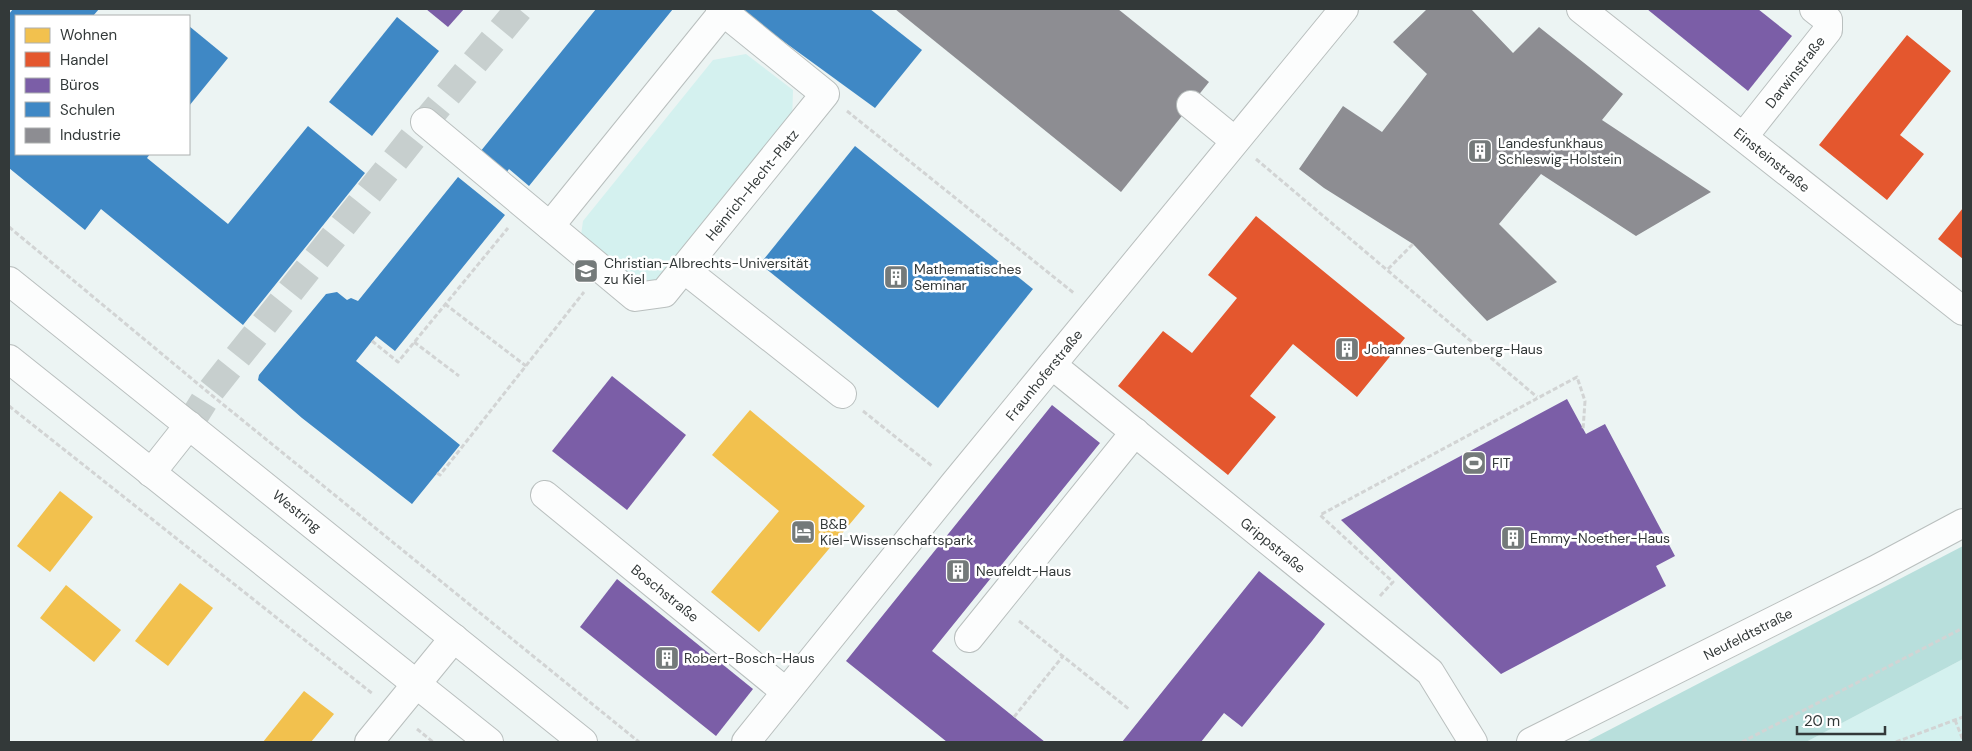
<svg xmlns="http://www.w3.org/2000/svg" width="1972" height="751" viewBox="0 0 1972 751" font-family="'DM Sans',sans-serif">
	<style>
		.green { fill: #d4f1ef }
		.forest { fill: #b8dfdc }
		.homes { fill: #f2c14e }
		.shops { fill: #e4572e }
		.offices { fill: #7b5ea7 }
		.schools { fill: #3f88c5 }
		.industry { fill: #8d8d92 }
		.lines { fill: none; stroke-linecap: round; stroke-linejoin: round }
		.minor-tunnel { stroke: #c7cfce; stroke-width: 28; stroke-dasharray: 28 14; stroke-linecap: butt }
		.minor-casing { stroke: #b9bfbe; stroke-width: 30 }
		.major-casing { stroke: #b9bfbe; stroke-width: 30 }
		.path { stroke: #d2d4d4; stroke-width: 3; stroke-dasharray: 5 2.5; stroke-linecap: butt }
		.minor { stroke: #fcfdfd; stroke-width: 28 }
		.major { stroke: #fcfdfd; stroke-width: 28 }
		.labels { text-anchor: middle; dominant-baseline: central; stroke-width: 5; stroke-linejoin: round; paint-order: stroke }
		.street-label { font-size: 14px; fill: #333939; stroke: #fff }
		.poi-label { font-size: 14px; fill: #333939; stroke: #fff; text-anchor: start }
	</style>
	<rect width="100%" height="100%" fill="#ecf4f3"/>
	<!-- green -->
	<g class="green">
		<polygon points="746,54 793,90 792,122 659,287 640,283 581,235 583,221 713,60"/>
		<polygon points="1963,659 1963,742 1806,742"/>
	</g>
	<!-- forest -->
	<polygon class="forest" points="1963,546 1963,659 1806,742 1586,742"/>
	<!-- homes -->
	<g class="homes">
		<polygon points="750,410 865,506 759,632 711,592 779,511 712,455"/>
		<polygon points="60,491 93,517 50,572 17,546"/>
		<polygon points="180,583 213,608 168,666 135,641"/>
		<polygon points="66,585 121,630 94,662 40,618"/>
		<polygon points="304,691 334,714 311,742 263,742"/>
	</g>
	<!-- shops -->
	<g class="shops">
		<polygon points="1907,35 1951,71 1900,135 1924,154 1887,200 1819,145"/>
		<polygon points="1963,208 1963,259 1938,239"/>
		<polygon points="1256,216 1405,338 1357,397 1293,344 1250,396 1276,417 1228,475 1118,386 1163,331 1192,353 1237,298 1208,275"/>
	</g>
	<!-- offices -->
	<g class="offices">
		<polygon points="426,9 464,9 448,27"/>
		<polygon points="1647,9 1758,9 1792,36 1748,91"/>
		<polygon points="612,376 686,435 627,510 552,451"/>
		<polygon points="1567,399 1586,434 1605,424 1675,556 1656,566 1666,586 1501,674 1341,520"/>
		<polygon points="1052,405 1100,443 932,651 1045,742 947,742 846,661"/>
		<polygon points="1259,571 1325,624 1312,641 1242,727 1224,713 1201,742 1122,742"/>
		<polygon points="617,579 753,689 716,736 580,627"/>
	</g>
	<!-- schools -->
	<g class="schools">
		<polygon points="13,9 99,9 93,16 16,16 16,154 150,154 147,158 228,224 308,126 365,173 243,325 101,209 85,230 9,168 9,14"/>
		<polygon points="596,9 673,9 529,186 509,169 506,173 480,152"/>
		<polygon points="739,9 870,9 922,50 875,108"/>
		<polygon points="397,17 439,51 372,136 329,102"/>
		<polygon points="189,26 228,58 189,106"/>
		<polygon points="855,146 1033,289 938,408 760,264"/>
		<polygon points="458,177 505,215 395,351 376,336 356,361 460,445 412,504 302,418 258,380 259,375 326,294 337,292 347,300 351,298 358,301"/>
	</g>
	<!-- industry -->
	<g class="industry">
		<polygon points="895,9 1118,9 1209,82 1121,192"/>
		<polygon points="1427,9 1471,9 1513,53 1539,27 1623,94 1602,120 1711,192 1636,236 1541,174 1499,224 1557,282 1487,321 1413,244 1324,188 1299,169 1343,106 1382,132 1427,74 1393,42"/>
	</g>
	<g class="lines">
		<!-- minor-tunnel -->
		<polyline class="minor-tunnel" points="189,425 209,393 431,115 519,9"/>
		<defs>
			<g id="minor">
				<polyline points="1581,9 1963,311"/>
				<polyline points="1191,105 1235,141"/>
				<polyline points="425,122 635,297 664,293 825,94 720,9"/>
				<polyline points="1744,136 1828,30 1828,20 1814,9"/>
				<polyline points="550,226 723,12"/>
				<polyline points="684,269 842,394"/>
				<polyline points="1052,365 1430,672 1473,742"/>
				<polyline points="151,473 189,425"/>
				<polyline points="545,495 786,692"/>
				<polyline points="969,638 1135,432"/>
				<polyline points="369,742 454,638"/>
				<polyline points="746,742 954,484 1344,9"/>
				<polyline points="1531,742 1875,570 1963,523"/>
			</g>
			<g id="major">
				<polyline points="9,281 583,742"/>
				<polyline points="9,359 489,742"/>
			</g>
		</defs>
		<!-- minor casing -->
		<use href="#minor" class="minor-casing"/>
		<!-- major casing -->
		<use href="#major" class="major-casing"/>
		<!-- path -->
		<g class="path">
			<polyline points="847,111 1075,294"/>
			<polyline points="1256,159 1537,397"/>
			<polyline points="9,227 209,393 639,742"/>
			<polyline points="1388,269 1413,244"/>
			<polyline points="445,304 526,366"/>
			<polyline points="372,341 398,362 508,228"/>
			<polyline points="414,342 459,376"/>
			<polyline points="9,406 373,694"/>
			<polyline points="863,411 932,466"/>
			<polyline points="437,473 440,475 584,292"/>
			<polyline points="1380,596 1393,582 1320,515 1577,377 1585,401 1583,430"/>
			<polyline points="1019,621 1130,710"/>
			<polyline points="1014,717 1063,656"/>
			<polyline points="1955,720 1963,740"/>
			<polyline points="417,729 433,742"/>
			<polyline points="1742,742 1963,628"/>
			<polyline points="1896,742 1963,717"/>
		</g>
		<!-- minor -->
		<use href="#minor" class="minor"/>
		<!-- major -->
		<use href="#major" class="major"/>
	</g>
	<!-- icons -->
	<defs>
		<symbol id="building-square" viewBox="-11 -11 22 22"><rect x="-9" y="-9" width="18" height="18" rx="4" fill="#747a7a" stroke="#fff"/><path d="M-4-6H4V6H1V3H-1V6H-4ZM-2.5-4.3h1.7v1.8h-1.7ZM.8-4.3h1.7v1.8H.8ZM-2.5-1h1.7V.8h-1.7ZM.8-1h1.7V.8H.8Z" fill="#fff"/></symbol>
		<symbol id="university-square" viewBox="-11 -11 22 22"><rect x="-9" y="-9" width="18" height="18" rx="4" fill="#747a7a" stroke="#fff"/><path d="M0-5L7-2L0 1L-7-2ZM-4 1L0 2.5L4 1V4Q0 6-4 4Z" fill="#fff"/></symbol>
		<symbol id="stadium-square" viewBox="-11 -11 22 22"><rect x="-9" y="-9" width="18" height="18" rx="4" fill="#747a7a" stroke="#fff"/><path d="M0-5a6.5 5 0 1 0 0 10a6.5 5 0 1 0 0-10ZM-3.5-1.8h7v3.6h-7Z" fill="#fff"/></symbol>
		<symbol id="hotel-square" viewBox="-11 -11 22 22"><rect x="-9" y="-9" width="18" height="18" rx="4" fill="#747a7a" stroke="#fff"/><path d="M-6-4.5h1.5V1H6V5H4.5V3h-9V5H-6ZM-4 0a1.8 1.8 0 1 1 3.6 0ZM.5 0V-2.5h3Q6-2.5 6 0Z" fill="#fff"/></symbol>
	</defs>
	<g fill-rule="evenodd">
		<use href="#building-square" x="1466" y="137" width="28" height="28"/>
		<use href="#university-square" x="572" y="257" width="28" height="28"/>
		<use href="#building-square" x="882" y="263" width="28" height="28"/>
		<use href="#building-square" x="1333" y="335" width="28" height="28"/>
		<use href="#stadium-square" x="1460" y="449" width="28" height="28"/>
		<use href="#hotel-square" x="789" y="518" width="28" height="28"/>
		<use href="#building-square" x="1499" y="524" width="28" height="28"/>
		<use href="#building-square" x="944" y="557" width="28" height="28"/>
		<use href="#building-square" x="653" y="644" width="28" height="28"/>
	</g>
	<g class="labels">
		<!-- street labels -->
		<g class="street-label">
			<text transform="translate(1795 72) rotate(-52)">Darwinstraße</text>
			<text transform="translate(1772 160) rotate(39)">Einsteinstraße</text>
			<text transform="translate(752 185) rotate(-51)">Heinrich-Hecht-Platz</text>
			<text transform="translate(1044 375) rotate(-51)">Fraunhoferstraße</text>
			<text transform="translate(297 511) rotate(39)">Westring</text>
			<text transform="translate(1273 545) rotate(39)">Grippstraße</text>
			<text transform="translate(665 593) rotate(39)">Boschstraße</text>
			<text transform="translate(1748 634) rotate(-27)">Neufeldtstraße</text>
		</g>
		<!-- poi labels -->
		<g class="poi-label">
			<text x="1498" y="143">Landesfunkhaus<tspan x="1498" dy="16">Schleswig-Holstein</tspan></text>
			<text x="604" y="263">Christian-Albrechts-Universität<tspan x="604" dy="16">zu Kiel</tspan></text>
			<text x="914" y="269">Mathematisches<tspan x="914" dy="16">Seminar</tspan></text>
			<text x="1364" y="349">Johannes-Gutenberg-Haus</text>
			<text x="1492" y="463">FIT</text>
			<text x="820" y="524">B&amp;B<tspan x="820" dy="16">Kiel-Wissenschaftspark</tspan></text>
			<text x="1530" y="538">Emmy-Noether-Haus</text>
			<text x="976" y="571">Neufeldt-Haus</text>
			<text x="684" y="658">Robert-Bosch-Haus</text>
		</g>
	</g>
	<!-- border -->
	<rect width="1972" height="751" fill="none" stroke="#333939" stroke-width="20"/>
	<!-- legend -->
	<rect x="15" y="15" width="175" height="140" fill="#ffffff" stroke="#adb0b0"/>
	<rect x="25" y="28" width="25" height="15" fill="#f2c14e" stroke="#adb0b0"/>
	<text x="60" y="40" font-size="15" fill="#333939">Wohnen</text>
	<rect x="25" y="52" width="25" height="15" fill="#e4572e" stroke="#adb0b0"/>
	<text x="60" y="65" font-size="15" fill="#333939">Handel</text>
	<rect x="25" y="78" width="25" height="15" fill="#7b5ea7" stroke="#adb0b0"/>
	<text x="60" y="90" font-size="15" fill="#333939">Büros</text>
	<rect x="25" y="102" width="25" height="15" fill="#3f88c5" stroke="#adb0b0"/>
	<text x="60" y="115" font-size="15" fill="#333939">Schulen</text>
	<rect x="25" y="128" width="25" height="15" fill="#8d8d92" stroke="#adb0b0"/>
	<text x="60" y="140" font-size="15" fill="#333939">Industrie</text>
	<!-- scale -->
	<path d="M1797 726v8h88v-8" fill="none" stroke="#333939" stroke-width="2.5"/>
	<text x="1804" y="726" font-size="15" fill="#333939" stroke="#ffffff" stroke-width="4" paint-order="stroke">20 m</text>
</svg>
